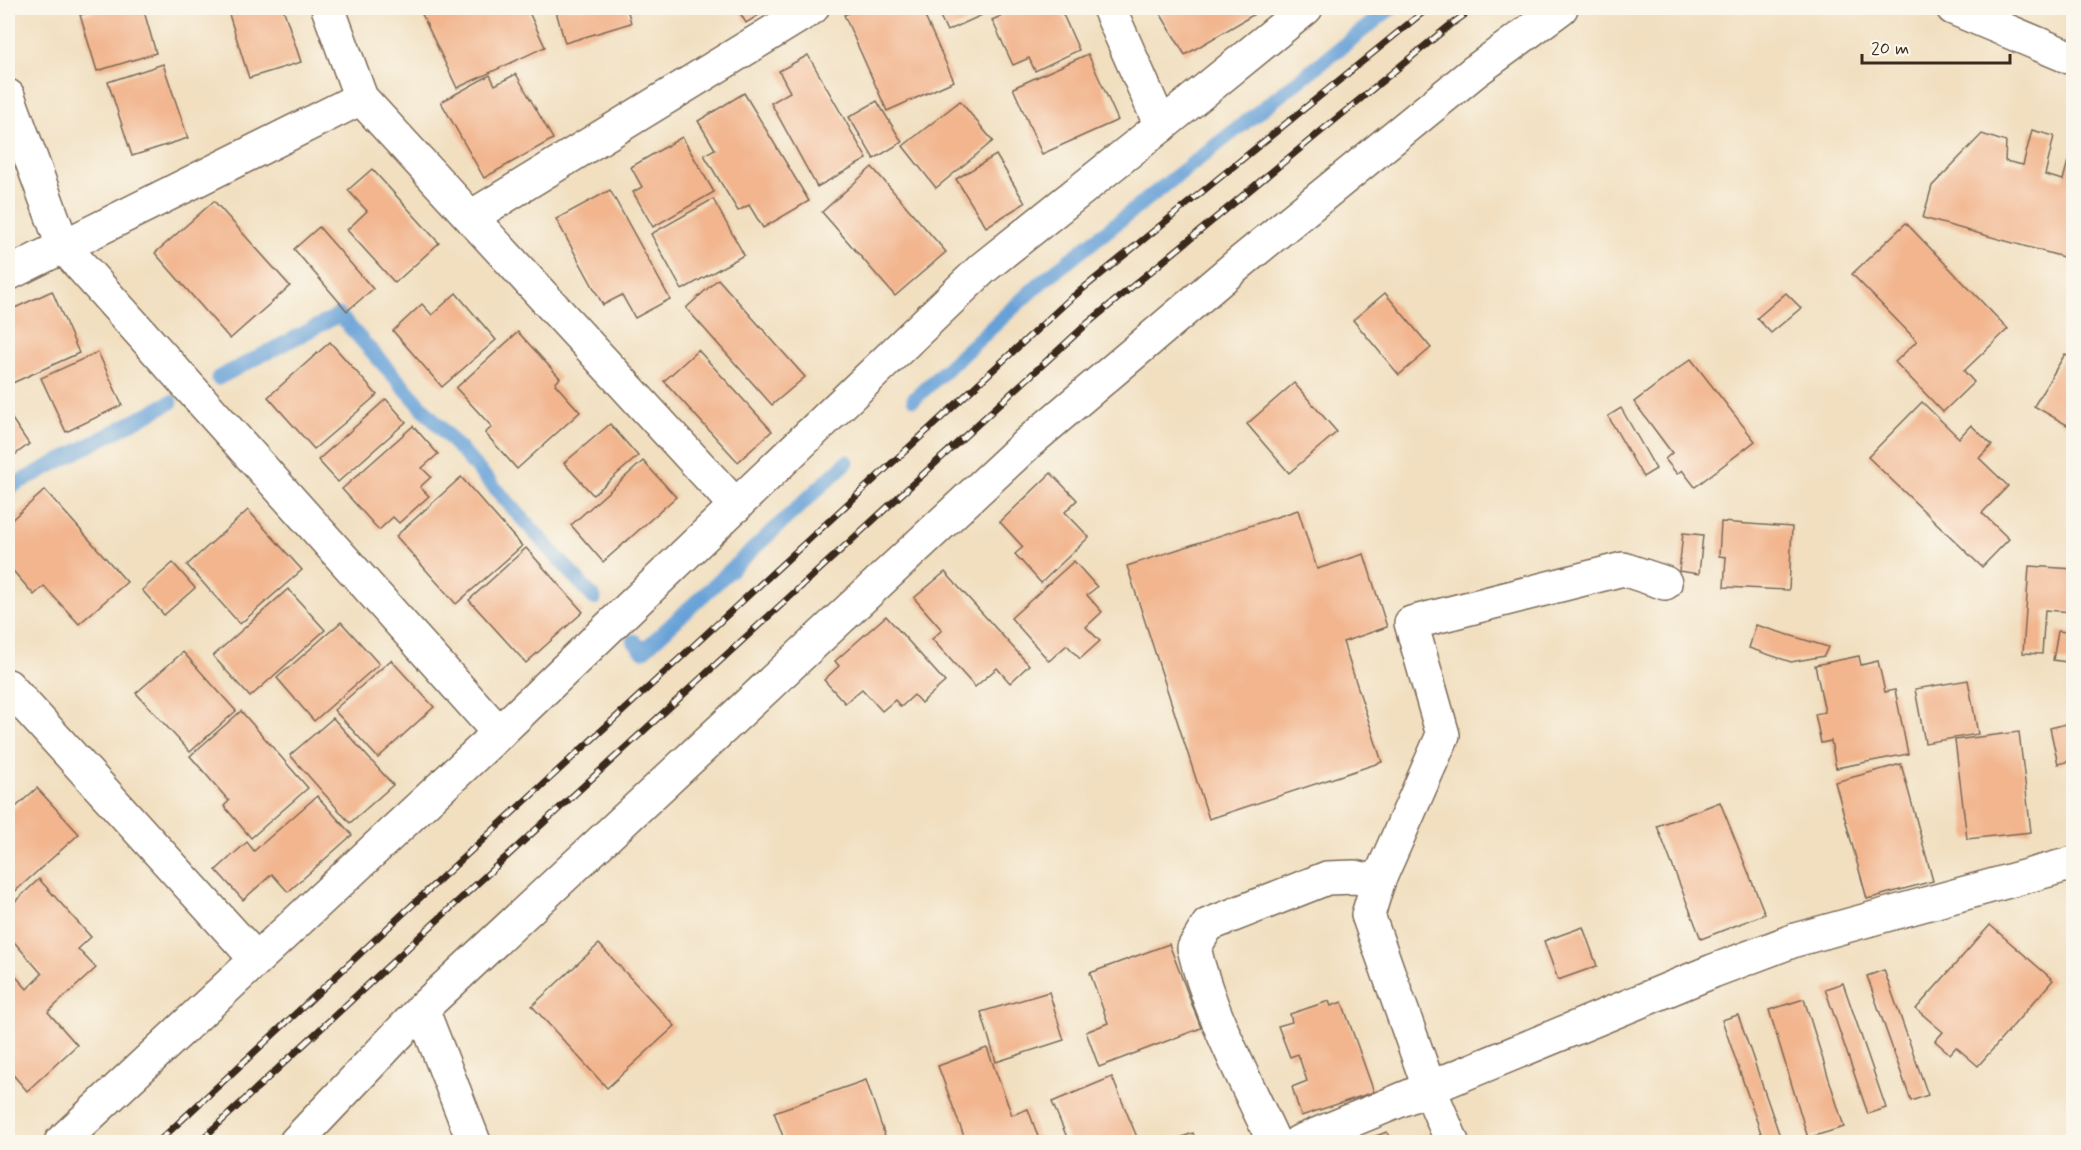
<svg xmlns="http://www.w3.org/2000/svg" width="2081" height="1150" viewBox="0 0 2081 1150" font-family="Mynerve,sans-serif">
	<style>
		.lines { fill: none; stroke-linecap: round; stroke-linejoin: round }
		.stream { stroke: #68a1d7; stroke-width: 15 }
		.building { fill: #f2b58e }
		.street-casing { stroke: #7b6957; stroke-width: 36 }
		.secondary-casing { stroke: #7b6957; stroke-width: 36 }
		.street { stroke: #fff; stroke-width: 33 }
		.secondary { stroke: #fff; stroke-width: 33 }
		.rail-casing { stroke: #3b2a1e; stroke-width: 7 }
		.rail { stroke: #fbf7ec; stroke-width: 4.5; stroke-dasharray: 14; stroke-linecap: butt }
	</style>
	<rect width="100%" height="100%" fill="#fbf7ec"/>
	<filter id="ink" filterUnits="userSpaceOnUse"><feTurbulence type="fractalNoise" baseFrequency=".0167" numOctaves="2"/><feDisplacementMap in="SourceGraphic" scale="12" xChannelSelector="R" yChannelSelector="G"/><feConvolveMatrix kernelMatrix="1 2 1 2 8 2 1 2 1" color-interpolation-filters="sRGB"/></filter>
	<filter id="wash" filterUnits="userSpaceOnUse"><feTurbulence type="fractalNoise" baseFrequency=".008" numOctaves="4" result="noise"/><feDisplacementMap in="SourceGraphic" scale="24" xChannelSelector="R" yChannelSelector="G"/><feGaussianBlur stdDeviation="1.35" result="paint"/><feColorMatrix in="noise" values="0 0 0 0 0 0 0 0 0 0 0 0 0 0 0 0 0 1.4 0 .05"/><feComposite in="paint" operator="in"/></filter>
	<g filter="url(#wash)">
		<rect width="100%" height="100%" fill="#f1dfc0"/>
		<g class="lines">
			<!-- stream -->
			<g class="stream">
				<polyline points="218,378 339,315 594,598"/>
				<polyline points="914,399 1039,284 1391,8"/>
				<polyline points="8,488 171,402"/>
				<polyline points="634,641 643,651 847,462"/>
			</g>
		</g>
		<g id="blocks">
			<!-- building -->
			<g class="building">
				<polygon points="105,8 143,8 156,53 97,71 80,15"/>
				<polygon points="227,8 283,8 301,62 249,78"/>
				<polygon points="419,8 527,8 545,47 457,88"/>
				<polygon points="555,8 627,8 631,23 565,43"/>
				<polygon points="737,8 770,8 746,23"/>
				<polygon points="860,8 921,8 954,81 887,111 844,15"/>
				<polygon points="936,8 989,8 991,11 947,31"/>
				<polygon points="1019,8 1060,8 1079,50 1035,71 1029,58 1013,65 992,20"/>
				<polygon points="1157,8 1248,8 1253,15 1185,55"/>
				<polygon points="1088,54 1118,120 1042,154 1013,88"/>
				<polygon points="808,55 867,159 817,187 771,103 790,92 779,71"/>
				<polygon points="163,64 188,138 132,156 108,82"/>
				<polygon points="516,74 553,139 484,178 441,102 490,75 495,85"/>
				<polygon points="744,93 809,201 763,228 749,205 738,211 704,155 715,149 698,121"/>
				<polygon points="877,101 902,142 874,159 849,117"/>
				<polygon points="960,101 993,141 936,188 903,146"/>
				<polygon points="2032,130 2054,136 2045,175 2063,180 2068,161 2074,162 2074,260 1923,218 1932,186 1982,134 2006,142 2005,161 2023,165"/>
				<polygon points="682,137 714,192 653,227 633,192 642,187 631,167"/>
				<polygon points="996,155 1025,203 986,227 956,179"/>
				<polygon points="872,167 946,252 895,296 822,212"/>
				<polygon points="372,169 439,243 395,283 347,230 367,211 348,190"/>
				<polygon points="610,190 670,299 635,318 622,295 603,305 556,219"/>
				<polygon points="713,199 744,255 682,290 651,234"/>
				<polygon points="214,201 290,286 230,339 155,253"/>
				<polygon points="1906,223 2008,329 1964,371 1974,382 1943,412 1895,362 1917,341 1852,274"/>
				<polygon points="319,227 373,289 347,311 294,249"/>
				<polygon points="718,279 805,377 772,405 686,308"/>
				<polygon points="52,291 79,353 8,385 8,311"/>
				<polygon points="456,293 496,340 442,387 393,331 422,304 432,315"/>
				<polygon points="1385,293 1431,348 1399,375 1353,320"/>
				<polygon points="1786,293 1801,308 1771,333 1757,318"/>
				<polygon points="518,332 560,378 555,384 580,412 517,469 485,433 492,427 456,388"/>
				<polygon points="330,342 377,395 314,449 268,397"/>
				<polygon points="698,350 772,431 738,462 664,381"/>
				<polygon points="98,352 122,405 66,432 41,378"/>
				<polygon points="2065,354 2074,359 2074,429 2034,406"/>
				<polygon points="1691,359 1755,441 1695,487 1682,470 1677,474 1665,459 1672,453 1634,402"/>
				<polygon points="1294,383 1337,432 1289,473 1247,424"/>
				<polygon points="386,399 406,422 338,482 318,460"/>
				<polygon points="1922,402 1959,438 1971,425 1992,445 1979,458 2008,486 1982,513 2009,539 1982,567 1868,457"/>
				<polygon points="1621,408 1656,469 1643,477 1608,416"/>
				<polygon points="8,413 29,444 8,460"/>
				<polygon points="610,424 638,456 593,495 564,463"/>
				<polygon points="413,426 438,454 422,468 431,477 420,487 429,496 399,523 393,517 379,530 342,489"/>
				<polygon points="643,461 676,497 603,562 571,525"/>
				<polygon points="1051,473 1077,500 1065,512 1089,537 1041,583 1015,554 1023,547 1000,522"/>
				<polygon points="461,477 522,546 456,604 396,536"/>
				<polygon points="45,490 127,582 79,624 44,586 34,595 8,565 8,523"/>
				<polygon points="248,510 302,570 240,624 187,565"/>
				<polygon points="1298,510 1317,569 1364,554 1387,627 1343,642 1382,762 1209,819 1127,566"/>
				<polygon points="1721,522 1792,527 1789,590 1724,587 1726,557 1719,556"/>
				<polygon points="1683,533 1703,535 1699,574 1679,571"/>
				<polygon points="526,548 583,612 526,663 469,600"/>
				<polygon points="1074,561 1097,587 1087,595 1102,612 1086,627 1100,641 1080,659 1067,645 1049,661 1011,618"/>
				<polygon points="173,563 195,588 164,615 142,590"/>
				<polygon points="2029,566 2074,569 2073,612 2045,610 2042,654 2023,653"/>
				<polygon points="945,572 1029,665 1010,683 997,668 975,687 932,639 942,630 914,598"/>
				<polygon points="288,589 325,630 250,697 213,656"/>
				<polygon points="886,616 945,682 921,703 914,695 901,707 895,700 882,711 862,689 845,703 824,680 839,666 835,661"/>
				<polygon points="341,622 379,664 314,721 277,678"/>
				<polygon points="1756,625 1828,647 1824,656 1791,662 1749,648"/>
				<polygon points="2058,631 2074,633 2074,663 2053,660"/>
				<polygon points="183,652 236,711 190,752 136,693"/>
				<polygon points="1859,656 1861,665 1878,661 1885,692 1895,690 1908,754 1836,768 1831,741 1821,743 1815,714 1825,712 1815,665"/>
				<polygon points="391,660 434,707 378,758 334,710"/>
				<polygon points="1968,680 1978,734 1925,743 1915,689"/>
				<polygon points="241,711 308,788 251,838 224,806 229,801 190,756"/>
				<polygon points="333,718 393,785 350,823 290,755"/>
				<polygon points="2074,722 2074,760 2058,764 2050,728"/>
				<polygon points="2019,732 2031,832 1967,839 1955,740"/>
				<polygon points="1901,764 1933,881 1867,899 1835,782"/>
				<polygon points="37,788 79,834 12,894 8,890 8,814"/>
				<polygon points="317,796 352,835 288,892 272,874 243,900 216,870 247,842 254,851"/>
				<polygon points="1720,802 1765,914 1701,939 1657,826"/>
				<polygon points="39,879 91,937 78,949 96,968 48,1012 77,1045 27,1091 8,1069 8,972 10,970 27,989 42,974 8,935 8,908"/>
				<polygon points="1990,925 2053,980 1978,1066 1956,1047 1950,1054 1935,1041 1943,1032 1916,1009"/>
				<polygon points="1583,927 1597,966 1558,980 1544,941"/>
				<polygon points="599,944 675,1026 607,1088 532,1006"/>
				<polygon points="1169,944 1201,1028 1099,1067 1086,1032 1108,1023 1090,973"/>
				<polygon points="1884,970 1928,1095 1911,1101 1867,976"/>
				<polygon points="1843,983 1886,1108 1868,1114 1825,989"/>
				<polygon points="1049,992 1064,1040 996,1062 981,1012"/>
				<polygon points="1804,999 1844,1127 1808,1138 1769,1010"/>
				<polygon points="1329,1001 1331,1006 1342,1002 1374,1092 1301,1116 1292,1087 1307,1081 1298,1054 1290,1057 1278,1026 1292,1022 1290,1014"/>
				<polygon points="1738,1015 1782,1142 1764,1142 1722,1020"/>
				<polygon points="987,1048 1012,1115 1028,1109 1040,1142 966,1142 938,1066"/>
				<polygon points="1112,1077 1139,1142 1069,1142 1052,1102"/>
				<polygon points="866,1080 886,1139 877,1142 785,1142 774,1112"/>
				<polygon points="1387,1132 1391,1142 1359,1142"/>
				<polygon points="1193,1133 1197,1142 1169,1142"/>
			</g>
		</g>
	</g>
	<g filter="url(#ink)">
		<use href="#blocks" fill-opacity="0" stroke="#7b6957" stroke-width="1.5"/>
		<g class="lines">
			<defs>
				<g id="street">
					<polyline points="328,8 361,98 736,506"/>
					<polyline points="1109,8 1161,126"/>
					<polyline points="8,96 63,246 499,733"/>
					<polyline points="471,217 812,8"/>
					<polyline points="8,274 361,98"/>
					<polyline points="8,686 256,959"/>
					<polyline points="1378,882 1368,915 1430,1090 1452,1142"/>
					<polyline points="422,1009 474,1142"/>
					<polyline points="61,1142 499,733 983,268 1161,126 1306,8"/>
					<polyline points="296,1142 422,1009 1030,441 1241,262 1474,72 1561,8"/>
					<path d="M1274,1142C1245,1079 1210,1016 1194,948L1208,925L1327,878L1355,877L1378,882L1443,735L1411,623L1623,569L1665,583"/>
					<polyline points="1299,1142 1713,971 1795,940 2074,863"/>
				</g>
				<polyline id="secondary" points="1953,8 2074,59"/>
			</defs>
			<!-- street casing -->
			<use href="#street" class="street-casing"/>
			<!-- secondary casing -->
			<use href="#secondary" class="secondary-casing"/>
			<!-- street -->
			<use href="#street" class="street"/>
			<!-- secondary -->
			<use href="#secondary" class="secondary"/>
			<defs>
				<g id="rail">
					<polyline points="158,1142 424,894 1069,300 1428,8"/>
					<polyline points="199,1142 443,915 1088,323 1449,26 1474,8"/>
				</g>
			</defs>
			<!-- rail casing -->
			<use href="#rail" class="rail-casing"/>
			<!-- rail -->
			<use href="#rail" class="rail"/>
		</g>
	</g>
	<!-- margin -->
	<rect width="2081" height="1150" fill="none" stroke="#fbf7ec" stroke-width="30"/>
	<!-- scale -->
	<path d="M1862 54v9h148v-9" fill="none" stroke="#3b2a1e" stroke-width="3"/>
	<text x="1871" y="54" font-size="18" fill="#3b2a1e" stroke="#fbf7ec" stroke-width="4.5" paint-order="stroke">20 m</text>
</svg>
